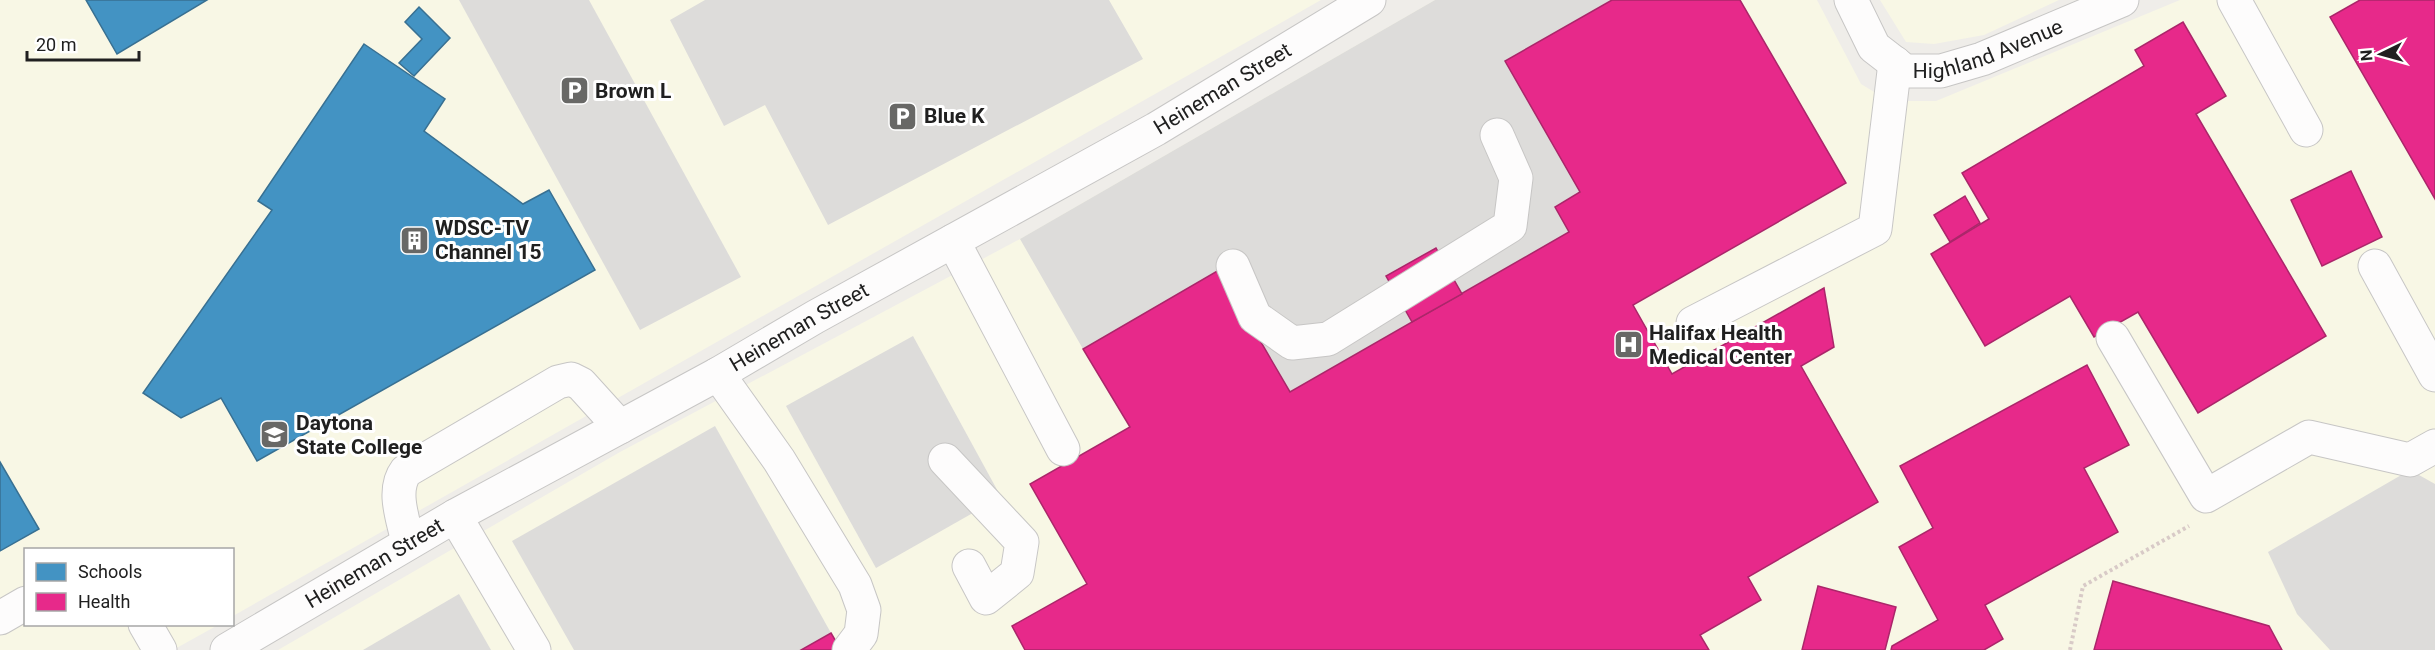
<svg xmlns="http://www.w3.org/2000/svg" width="2435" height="650" viewBox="0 0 2435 650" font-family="Roboto,sans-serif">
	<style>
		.education { fill: #f8f7e5 }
		.religious { fill: #dddcda }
		.schools { fill: #4393c3; stroke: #387092; stroke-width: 1.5 }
		.health { fill: #e7298a; stroke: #ab266a; stroke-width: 1.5 }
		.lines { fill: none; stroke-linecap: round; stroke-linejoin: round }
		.minor-casing { stroke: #c7c6c5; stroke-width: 35 }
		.path { stroke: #d8cac7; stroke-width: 4; stroke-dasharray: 3 3; stroke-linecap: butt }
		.minor { stroke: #fdfcfc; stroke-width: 33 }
		.labels { text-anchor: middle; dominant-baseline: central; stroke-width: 6; stroke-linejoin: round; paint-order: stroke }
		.street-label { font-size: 21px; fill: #202020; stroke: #fff }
		.poi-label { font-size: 21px; font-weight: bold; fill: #202020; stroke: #fff; text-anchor: start }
	</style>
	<rect width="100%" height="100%" fill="#efede9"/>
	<!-- education -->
	<g class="education">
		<polygon points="0,0 1321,0 233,616 232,550 26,550 26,624 218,625 173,650 0,650"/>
		<polygon points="1435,0 1817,0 1861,84 1889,101 1936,101 2180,0 2435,0 2435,650 278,650 620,452 1020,239"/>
		<polygon points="1880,0 2059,0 1984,35 1934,44 1906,42"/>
	</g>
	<!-- religious -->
	<g class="religious">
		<polygon points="459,0 589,0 741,277 640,330"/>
		<polygon points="705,0 1109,0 1143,59 828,225 765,105 724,126 670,20"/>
		<polygon points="1435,0 1612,0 1580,192 1555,207 1569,232 1290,392 1219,270 1083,349 1020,239"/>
		<polygon points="913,336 1001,497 876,568 786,406"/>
		<polygon points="715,426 831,633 801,650 574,650 512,541"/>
		<polygon points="2410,470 2435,484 2435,650 2330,650 2297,614 2268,552"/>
		<polygon points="459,594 491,650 363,650"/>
	</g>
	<!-- schools -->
	<g class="schools">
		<polygon points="86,0 207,0 117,54"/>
		<polygon points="419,7 450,38 414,76 399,63 422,39 405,22"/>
		<polygon points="364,44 445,99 424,131 523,204 549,190 595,270 257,461 221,398 181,418 143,393 272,210 258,201"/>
		<polygon points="0,462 39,529 0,551"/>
	</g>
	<!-- health -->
	<g class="health">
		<polygon points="1612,0 1740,0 1846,183 1633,305 1672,374 1824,288 1834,347 1801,366 1878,502 1748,577 1761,600 1700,635 1709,650 1025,650 1012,626 1087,584 1030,484 1130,427 1083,349 1219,270 1290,392 1569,232 1555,207 1580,192 1505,61"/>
		<polygon points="2360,0 2435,0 2435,199 2330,17"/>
		<polygon points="2183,22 2226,96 2196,114 2326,336 2198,413 2138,312 2094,337 2070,296 1985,346 1931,254 1989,219 1962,173 2144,66 2135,50"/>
		<polygon points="2351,171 2382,237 2322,266 2291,200"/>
		<polygon points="1965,196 1980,223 1950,242 1934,215"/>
		<polygon points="1436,248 1462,294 1412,322 1386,276"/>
		<polygon points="2087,365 2129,445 2084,468 2118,532 1985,605 2003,639 1984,650 1891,650 1892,646 1938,620 1899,547 1933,528 1900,466"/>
		<polygon points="2113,581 2269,626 2282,650 2094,650"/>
		<polygon points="1818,586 1896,607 1885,650 1802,650"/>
		<polygon points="831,633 841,650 801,650"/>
	</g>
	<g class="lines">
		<defs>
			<g id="minor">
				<path id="s1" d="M1851,0L1874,47L1905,71H1941L1982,59L2122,0"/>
				<polyline points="2234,0 2306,130"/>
				<polyline points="953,241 1063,449"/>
				<polyline points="1233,266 1255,317 1292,343 1328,339 1510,226 1516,178 1497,135"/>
				<polyline points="2375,266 2435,375"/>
				<polyline points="1693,323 1875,229 1895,63"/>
				<polyline points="2113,338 2206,496 2309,437 2410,460 2435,446"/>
				<polyline points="718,374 779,460 855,585 864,610 861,634 849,650"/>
				<polyline points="945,460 1022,542 1017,573 986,598 969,566"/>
				<polyline points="455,516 534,650"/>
				<path d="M408,543C404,521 391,491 406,471L558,382L571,379L581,384L620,427"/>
				<polyline points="0,618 26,603"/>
				<polyline points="145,624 160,650"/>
				<path id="s2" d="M227,650L455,516L718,374L815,317L1156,129L1369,0"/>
			</g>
		</defs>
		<!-- minor casing -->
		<use href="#minor" class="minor-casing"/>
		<!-- path -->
		<polyline class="path" points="2070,650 2083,586 2189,526"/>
		<!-- minor -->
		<use href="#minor" class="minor"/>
	</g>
	<!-- icons -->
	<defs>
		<symbol id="parking-square" viewBox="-11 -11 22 22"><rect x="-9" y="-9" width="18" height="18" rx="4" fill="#686866" stroke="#fff"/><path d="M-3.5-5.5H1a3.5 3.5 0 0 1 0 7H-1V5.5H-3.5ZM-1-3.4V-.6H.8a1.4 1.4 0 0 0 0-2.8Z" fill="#fff"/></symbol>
		<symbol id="building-square" viewBox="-11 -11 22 22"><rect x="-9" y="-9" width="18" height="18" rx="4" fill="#686866" stroke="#fff"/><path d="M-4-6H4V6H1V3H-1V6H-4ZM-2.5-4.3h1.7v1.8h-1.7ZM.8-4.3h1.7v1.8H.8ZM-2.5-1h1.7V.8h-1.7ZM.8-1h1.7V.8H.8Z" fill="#fff"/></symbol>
		<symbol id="hospital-square" viewBox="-11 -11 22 22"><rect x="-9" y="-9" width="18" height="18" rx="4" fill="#686866" stroke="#fff"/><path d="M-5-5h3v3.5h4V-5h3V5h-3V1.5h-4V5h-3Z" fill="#fff"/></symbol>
		<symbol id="university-square" viewBox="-11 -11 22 22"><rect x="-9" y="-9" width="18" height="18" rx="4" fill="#686866" stroke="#fff"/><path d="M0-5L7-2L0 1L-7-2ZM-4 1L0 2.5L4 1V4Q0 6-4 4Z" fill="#fff"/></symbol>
	</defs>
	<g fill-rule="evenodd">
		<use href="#parking-square" x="558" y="74" width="33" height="33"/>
		<use href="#parking-square" x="886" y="100" width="33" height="33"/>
		<use href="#building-square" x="398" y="224" width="33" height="33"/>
		<use href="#hospital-square" x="1612" y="328" width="33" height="33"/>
		<use href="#university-square" x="258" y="418" width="33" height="33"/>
	</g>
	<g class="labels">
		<!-- street labels -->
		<g class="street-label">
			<text stroke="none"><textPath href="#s1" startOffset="178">Highland Avenue</textPath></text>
			<text stroke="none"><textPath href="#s2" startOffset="1143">Heineman Street</textPath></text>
			<text stroke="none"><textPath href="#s2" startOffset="657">Heineman Street</textPath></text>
			<text stroke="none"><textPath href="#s2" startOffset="171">Heineman Street</textPath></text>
		</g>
		<!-- poi labels -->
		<g class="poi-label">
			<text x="595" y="91">Brown L</text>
			<text x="924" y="116">Blue K</text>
			<text x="435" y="228">WDSC-TV<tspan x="435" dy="24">Channel 15</tspan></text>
			<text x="1649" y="333">Halifax Health<tspan x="1649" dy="24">Medical Center</tspan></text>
			<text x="296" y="423">Daytona<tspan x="296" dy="24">State College</tspan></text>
		</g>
	</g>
	<!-- legend -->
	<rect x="24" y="548" width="210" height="78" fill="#ffffff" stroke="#a6a6a6" stroke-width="1.5"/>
	<rect x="36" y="563" width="30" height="18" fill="#4393c3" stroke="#a6a6a6" stroke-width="1.5"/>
	<text x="78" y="578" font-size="18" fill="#202020">Schools</text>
	<rect x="36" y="593" width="30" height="18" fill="#e7298a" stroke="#a6a6a6" stroke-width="1.5"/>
	<text x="78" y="608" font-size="18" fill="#202020">Health</text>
	<!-- north arrow -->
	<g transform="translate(2381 54) rotate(265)" stroke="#ffffff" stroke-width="4.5" paint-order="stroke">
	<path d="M0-4.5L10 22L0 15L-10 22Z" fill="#202020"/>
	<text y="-9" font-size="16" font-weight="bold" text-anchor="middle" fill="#202020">N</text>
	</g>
	<!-- scale -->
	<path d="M27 51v9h112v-9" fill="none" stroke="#202020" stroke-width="3"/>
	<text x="36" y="51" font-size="18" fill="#202020" stroke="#ffffff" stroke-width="4.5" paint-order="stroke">20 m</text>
</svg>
